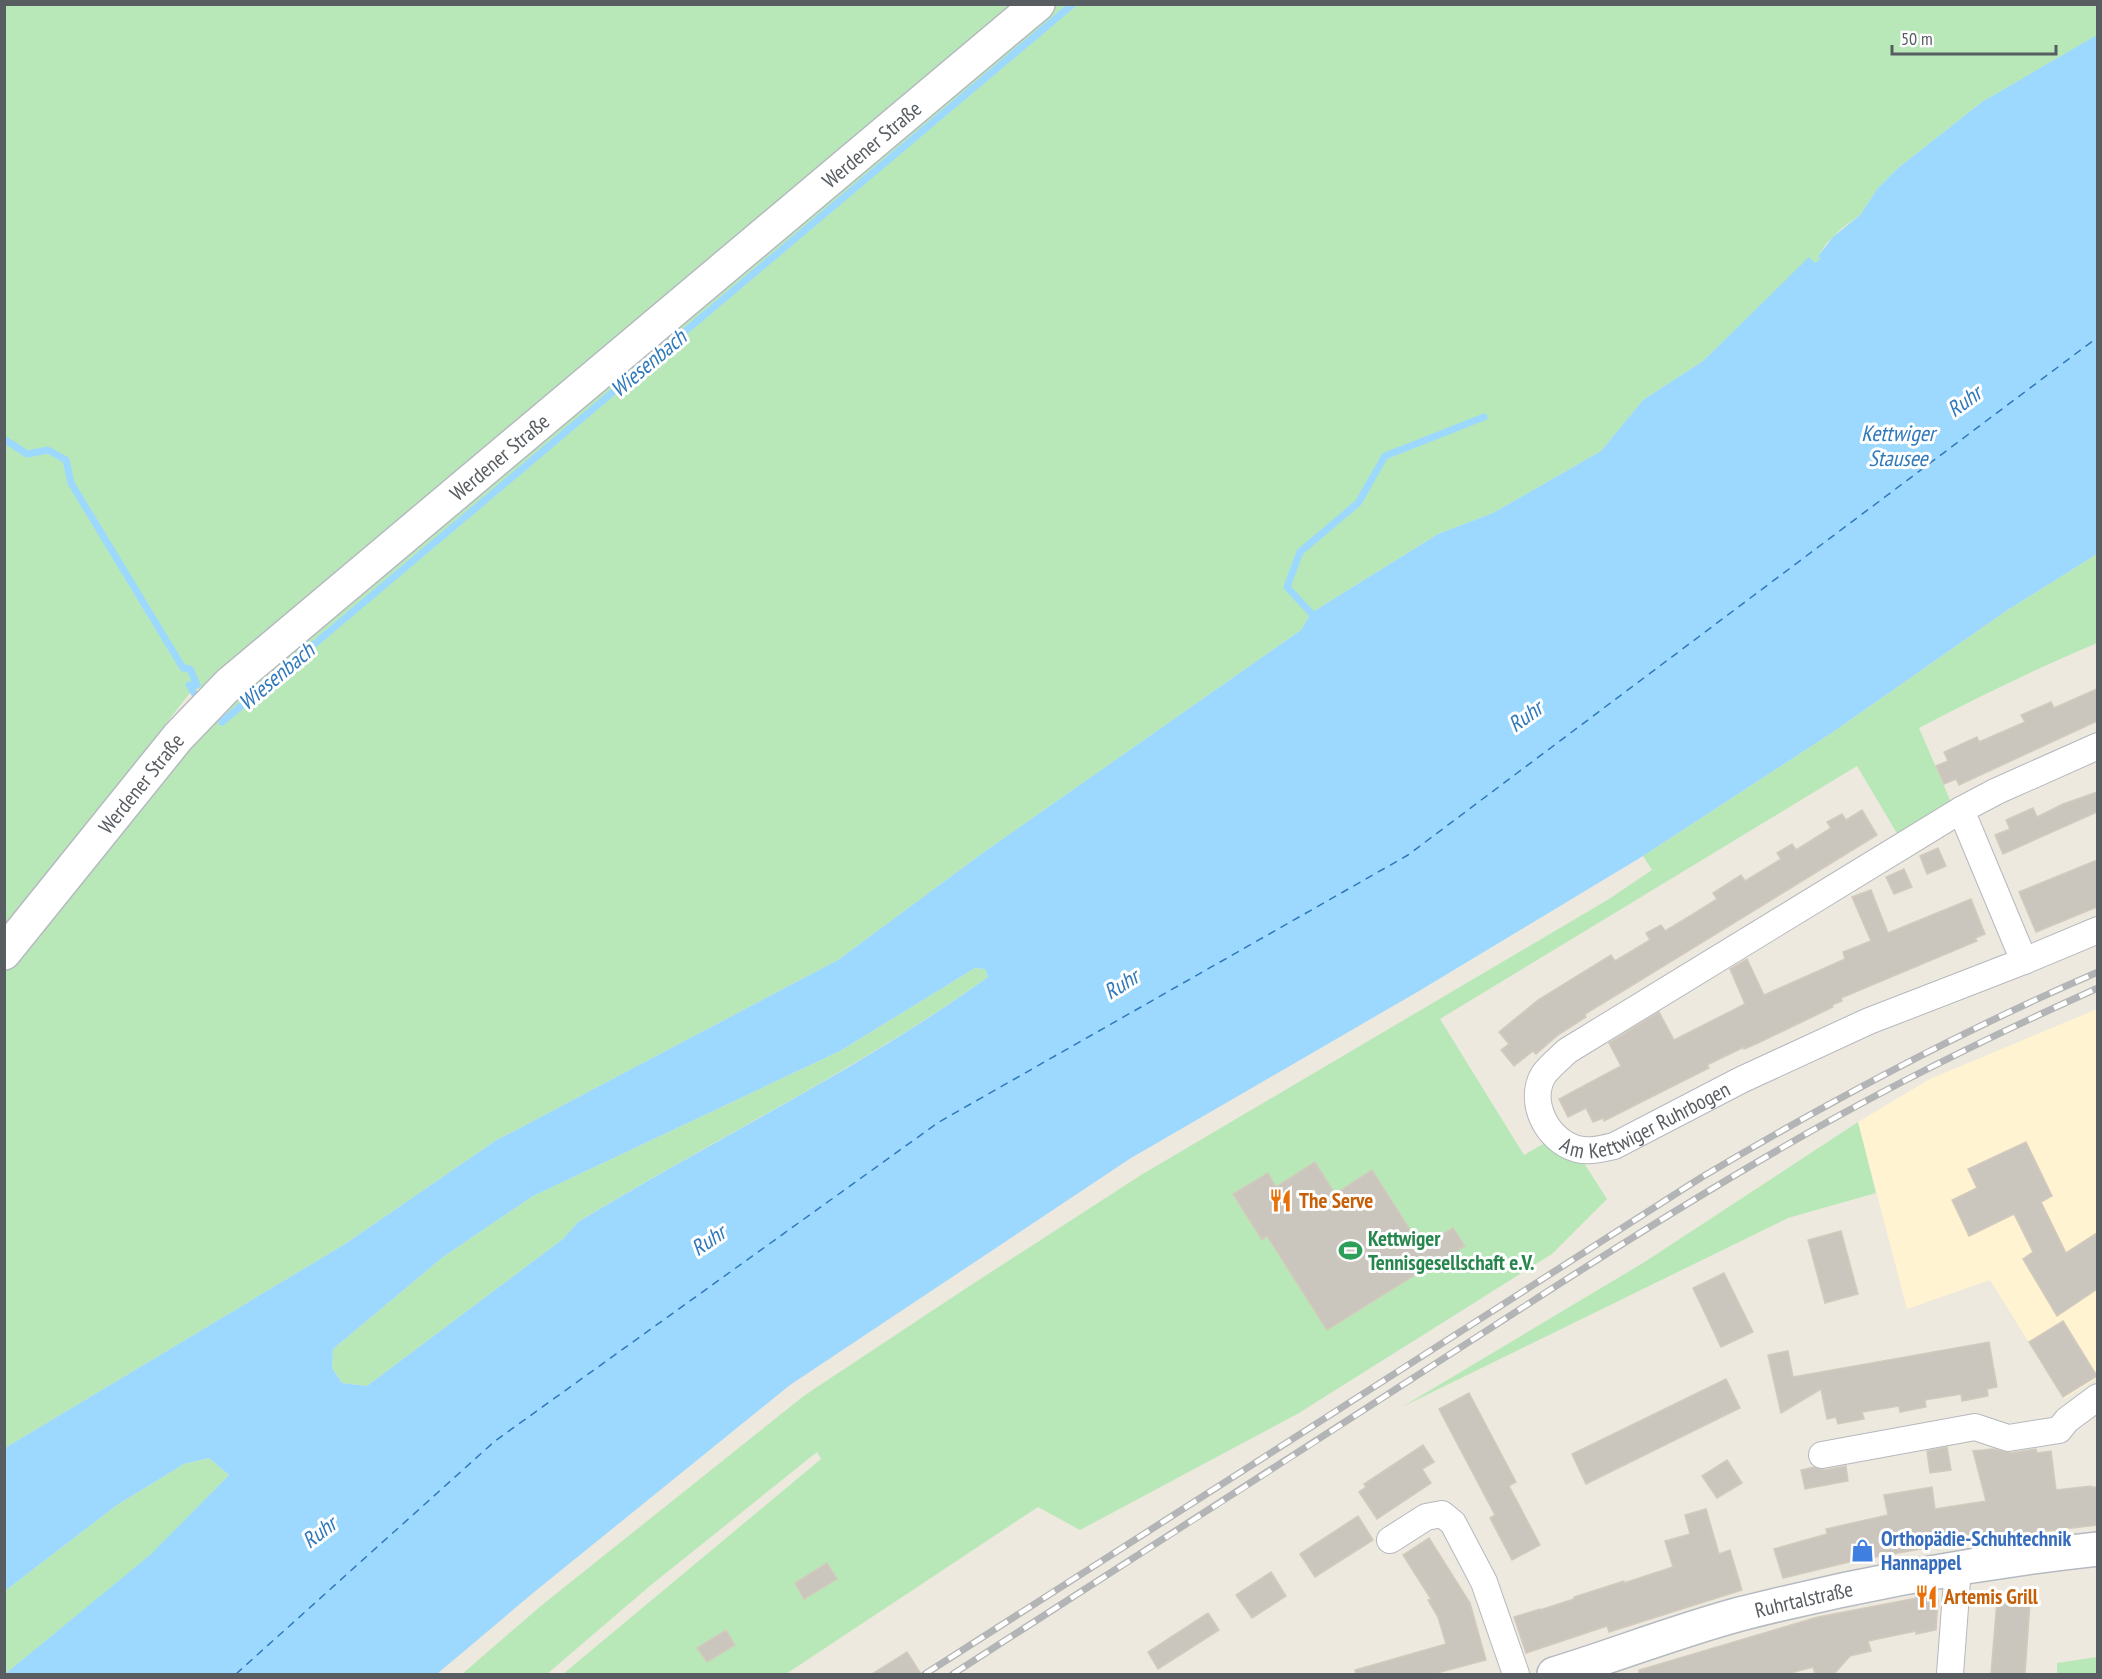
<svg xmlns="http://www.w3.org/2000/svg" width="2102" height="1679" viewBox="0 0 2102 1679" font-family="'PT Sans Narrow',sans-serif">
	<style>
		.commercial { fill: #fff3d2 }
		.green { fill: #b9e8b8 }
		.water { fill: #9dd8ff; fill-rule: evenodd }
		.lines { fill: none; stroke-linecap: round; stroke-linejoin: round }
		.stream { stroke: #9dd8ff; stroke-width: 7 }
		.ferry { stroke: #3079bb; stroke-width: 1.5; stroke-dasharray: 8 6; stroke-linecap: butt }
		.building { fill: #cac6be; stroke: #d2cbbd; stroke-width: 1.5 }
		.minor-casing { stroke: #b5b8be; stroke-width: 28 }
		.secondary-casing { stroke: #b5bac0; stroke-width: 36 }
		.minor { stroke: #fff; stroke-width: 26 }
		.secondary { stroke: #fff; stroke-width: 33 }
		.rail-casing { stroke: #b3b4b5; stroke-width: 7 }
		.rail { stroke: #fff; stroke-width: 4.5; stroke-dasharray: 14; stroke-linecap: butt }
		.labels { text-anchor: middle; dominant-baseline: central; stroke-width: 6; stroke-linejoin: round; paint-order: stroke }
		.street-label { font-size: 21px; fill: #585d62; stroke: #fff }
		.food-label { font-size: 21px; font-weight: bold; fill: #c56008; stroke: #fff; text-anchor: start }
		.leisure-label { font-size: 21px; font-weight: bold; fill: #27864d; stroke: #fff; text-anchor: start }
		.shop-label { font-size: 21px; font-weight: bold; fill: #366cbe; stroke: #fff; text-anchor: start }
		.water-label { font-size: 22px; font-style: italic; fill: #3079bb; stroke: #fff }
	</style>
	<rect width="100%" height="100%" fill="#ede9df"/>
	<!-- commercial -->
	<polygon class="commercial" points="2097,1009 2097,1378 2064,1399 1990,1280 1907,1309 1858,1122 1930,1079"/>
	<!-- green -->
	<g class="green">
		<polygon points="2097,4 2098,35 1982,102 1898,168 1878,188 1860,215 1841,229 1826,244 1818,256 1820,259 1815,263 1809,258 1703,361 1643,400 1601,451 1493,513 1438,534 1311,613 1301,630 984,852 838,960 495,1141 345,1244 5,1448 5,971 168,768 228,704 790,197 203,686 189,694 5,931 4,5"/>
		<path d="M2097,554V643C2036,669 1977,697 1919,728L1951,802L1898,835L1857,766L1440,1019L1524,1155L1543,1144L1561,1157L1584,1163L1607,1199L1552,1254L1299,1413L1080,1530L1038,1507L786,1674H563L821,1459L817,1452L651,1585L547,1674H462L542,1605L805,1395L971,1285L1141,1175L1609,899L1652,870L1643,856L1833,732L2006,611Z"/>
		<path d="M975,968L985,969L988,977C859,1069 714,1139 578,1222L563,1239L367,1386L342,1383L332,1368L333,1349L443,1257L533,1196L840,1051Z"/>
		<polygon points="1858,1122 1876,1193 1788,1218 1402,1407 1643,1263"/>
		<polygon points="209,1458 229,1475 151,1555 5,1674 5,1591 117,1505 184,1464"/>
		<polygon points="2097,1657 2097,1674 2057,1674 2057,1663"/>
	</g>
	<!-- water -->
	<path class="water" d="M2097,35V554L2006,611L1833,732L1643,856L1419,991L1131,1158L790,1385L533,1593L437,1674H5L150,1555L229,1475L209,1458L184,1464L117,1505L5,1591V1448L345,1244L495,1141L838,960L984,852L1301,630L1311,613L1438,534L1493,513L1601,451L1643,400L1703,361L1809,257L1815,263L1820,259L1818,256L1833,237L1860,215L1878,188L1898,168L1982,102ZM975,968L985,969L988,977C859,1070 714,1139 578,1222L563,1239L367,1386L342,1383L332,1368L333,1349L443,1257L533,1196L840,1051Z"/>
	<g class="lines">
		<!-- stream -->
		<g class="stream">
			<polyline points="4,439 27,454 48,450 66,460 71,483 183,668 190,669 197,685 189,685 194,693"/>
			<polyline points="1311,613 1287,587 1300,552 1358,503 1385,456 1484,417"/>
			<polyline points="222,722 1073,4"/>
		</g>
		<!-- ferry -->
		<polyline class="ferry" points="236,1674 495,1441 939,1122 1408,855 2098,337"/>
	</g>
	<!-- building -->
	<g class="building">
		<polygon points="2097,689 2097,721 1959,785 1956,779 1944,784 1936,766 1948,761 1944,752 1977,737 1979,742 2025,722 2021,715 2051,702 2054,708"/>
		<polygon points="2097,792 2097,812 2003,854 1995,835 2010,829 2006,820 2033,808 2037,817 2063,804"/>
		<polygon points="1862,810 1877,835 1613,997 1585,1014 1586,1017 1558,1035 1536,1054 1533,1051 1514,1066 1501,1050 1509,1044 1499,1032 1538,1000 1611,955 1615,961 1650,940 1646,933 1661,925 1665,931 1690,916 1717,899 1713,893 1741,875 1745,881 1781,859 1777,853 1792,844 1796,850 1831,828 1827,822 1842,814 1846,820"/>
		<polygon points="1938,848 1946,866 1927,874 1920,856"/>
		<polygon points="2097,860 2097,907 2036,932 2019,892"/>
		<polygon points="1904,869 1912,887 1894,894 1886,877"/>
		<polygon points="1871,890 1888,933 1971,899 1985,934 1975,938 1977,941 1841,998 1842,1001 1832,1005 1833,1007 1758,1043 1744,1049 1744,1047 1707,1065 1709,1068 1604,1121 1603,1118 1593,1122 1586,1108 1568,1117 1559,1099 1621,1066 1609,1043 1659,1012 1674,1040 1745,1004 1730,969 1747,959 1764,995 1845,959 1843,952 1871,941 1852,897"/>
		<polygon points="2026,1142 2052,1196 2041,1202 2066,1253 2097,1233 2097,1289 2057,1316 2023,1259 2033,1252 2014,1214 1969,1236 1952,1200 1977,1188 1968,1169"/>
		<polygon points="1315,1162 1335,1194 1372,1170 1421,1247 1453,1228 1465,1246 1435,1264 1434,1263 1327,1330 1267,1236 1262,1240 1233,1194 1268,1173 1276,1187"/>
		<polygon points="1841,1231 1858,1294 1825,1303 1808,1240"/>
		<polygon points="1724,1273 1753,1332 1721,1347 1693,1288"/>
		<polygon points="2063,1321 2097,1376 2063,1397 2029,1342"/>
		<polygon points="1989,1342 1997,1387 1987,1389 1988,1396 1962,1401 1961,1394 1925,1400 1926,1407 1900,1412 1899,1406 1862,1412 1864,1419 1838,1424 1836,1417 1827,1419 1821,1389 1781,1413 1768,1355 1788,1351 1793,1377"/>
		<polygon points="1726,1379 1740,1408 1586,1484 1572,1454"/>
		<polygon points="1469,1393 1516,1482 1509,1486 1540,1545 1512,1560 1490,1518 1495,1515 1439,1409"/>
		<polygon points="1423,1445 1434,1462 1422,1469 1431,1483 1377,1519 1359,1492 1366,1487 1364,1484"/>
		<polygon points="1947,1447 1951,1470 1930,1473 1927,1451"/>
		<polygon points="1993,1449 2010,1453 2036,1449 2037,1453 2051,1451 2056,1490 2091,1486 2091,1487 2097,1487 2097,1525 1964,1541 1849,1562 1783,1578 1774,1549 1827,1534 1826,1529 1888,1515 1884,1495 1932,1487 1935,1509 1986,1501 1973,1451"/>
		<polygon points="1727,1460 1742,1483 1717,1498 1702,1476"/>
		<polygon points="1846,1466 1848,1481 1805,1489 1801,1470 1814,1467 1825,1470"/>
		<polygon points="1706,1509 1719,1554 1730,1550 1742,1590 1609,1632 1607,1626 1526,1653 1514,1617 1540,1609 1540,1610 1574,1599 1574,1597 1624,1581 1624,1583 1673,1567 1665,1541 1690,1534 1685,1515"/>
		<polygon points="1358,1516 1373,1540 1315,1577 1300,1554"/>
		<polygon points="1429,1538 1470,1603 1486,1660 1433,1674 1356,1674 1355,1670 1446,1644 1438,1617 1428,1600 1431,1599 1403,1555"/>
		<polygon points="827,1563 837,1579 804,1599 795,1583"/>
		<polygon points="1271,1572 1286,1596 1252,1618 1236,1595"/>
		<polygon points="1932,1595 1938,1600 1936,1630 1916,1634 1916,1631 1868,1641 1871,1651 1850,1656 1834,1674 1815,1674 1813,1667 1787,1674 1639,1674 1639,1670 1818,1617"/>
		<polygon points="1997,1600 2030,1602 2025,1674 1991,1674"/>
		<polygon points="1208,1613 1219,1630 1158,1669 1148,1652"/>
		<polygon points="726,1630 735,1645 707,1662 697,1648"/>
		<polygon points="907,1652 921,1674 872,1674"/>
	</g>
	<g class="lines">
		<defs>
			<g id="minor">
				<path id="s1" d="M2098,746L1997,791L1961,810L1567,1051C1560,1058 1550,1066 1544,1074C1527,1101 1547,1141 1577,1149C1590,1152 1601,1149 1614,1146L1741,1080L1869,1021L2024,961L2098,930"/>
				<polyline points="1961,810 2024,961"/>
				<polyline points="1822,1455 1975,1427 2008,1438 2059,1430 2067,1420 2098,1397"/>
				<polyline points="1390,1540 1426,1517 1442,1514 1453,1523 1484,1582 1516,1674"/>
				<polyline points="1950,1674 1958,1567"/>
			</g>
			<g id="secondary">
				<path id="s2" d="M4,953L178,737L229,684L1038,4"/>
				<path id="s3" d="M1554,1674C1616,1655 1677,1631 1740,1614C1858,1584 1977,1562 2098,1549"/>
			</g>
		</defs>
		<!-- minor casing -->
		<use href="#minor" class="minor-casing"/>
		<!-- secondary casing -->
		<use href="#secondary" class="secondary-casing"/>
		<!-- minor -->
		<use href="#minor" class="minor"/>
		<!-- secondary -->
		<use href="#secondary" class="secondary"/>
		<defs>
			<g id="rail">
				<path d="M925,1674L1702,1177C1830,1101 1961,1031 2098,972"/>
				<path d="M953,1674C1105,1576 1258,1479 1410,1380C1536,1299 1662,1216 1792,1142C1891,1085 1993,1035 2098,988"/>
			</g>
		</defs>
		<!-- rail casing -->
		<use href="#rail" class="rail-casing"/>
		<!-- rail -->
		<use href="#rail" class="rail"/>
	</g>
	<!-- icons -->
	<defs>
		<symbol id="restaurant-bare" viewBox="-9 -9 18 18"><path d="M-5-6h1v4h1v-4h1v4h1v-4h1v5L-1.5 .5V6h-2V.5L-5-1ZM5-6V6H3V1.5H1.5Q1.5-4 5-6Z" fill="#e8710a" stroke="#fff" stroke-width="2.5" paint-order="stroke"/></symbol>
		<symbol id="stadium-bare" viewBox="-9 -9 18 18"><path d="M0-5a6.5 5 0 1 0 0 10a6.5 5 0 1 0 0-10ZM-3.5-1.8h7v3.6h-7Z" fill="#2e9e5b" stroke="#fff" stroke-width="2.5" paint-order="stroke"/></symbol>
		<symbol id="shop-bare" viewBox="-9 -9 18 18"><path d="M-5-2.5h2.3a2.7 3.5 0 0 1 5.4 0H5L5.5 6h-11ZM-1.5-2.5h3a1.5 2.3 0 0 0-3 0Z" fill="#3f7fe0" stroke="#fff" stroke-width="2.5" paint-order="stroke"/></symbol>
	</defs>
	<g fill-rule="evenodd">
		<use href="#restaurant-bare" x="1264" y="1184" width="33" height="33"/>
		<use href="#stadium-bare" x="1334" y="1234" width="33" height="33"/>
		<use href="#shop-bare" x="1846" y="1534" width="33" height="33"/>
		<use href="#restaurant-bare" x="1910" y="1580" width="33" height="33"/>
	</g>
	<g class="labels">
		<!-- street labels -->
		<g class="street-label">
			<text stroke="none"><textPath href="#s2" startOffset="1190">Werdener Straße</textPath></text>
			<text stroke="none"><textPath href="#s2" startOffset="704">Werdener Straße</textPath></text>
			<text stroke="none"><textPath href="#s2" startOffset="218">Werdener Straße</textPath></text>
			<text stroke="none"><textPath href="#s1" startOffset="814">Am Kettwiger Ruhrbogen</textPath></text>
			<text stroke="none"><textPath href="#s3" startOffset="261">Ruhrtalstraße</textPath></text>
		</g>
		<!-- food labels -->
		<g class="food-label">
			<text x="1299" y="1200">The Serve</text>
			<text x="1944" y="1596">Artemis Grill</text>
		</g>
		<!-- leisure labels -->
		<g class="leisure-label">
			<text x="1368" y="1238">Kettwiger<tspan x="1368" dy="24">Tennisgesellschaft e.V.</tspan></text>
		</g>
		<!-- shop labels -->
		<g class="shop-label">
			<text x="1881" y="1538">Orthopädie-Schuhtechnik<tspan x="1881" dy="24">Hannappel</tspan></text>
		</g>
		<!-- water labels -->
		<g class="water-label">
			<text transform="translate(648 363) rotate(-40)">Wiesenbach</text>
			<text transform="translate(1964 401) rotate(-36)">Ruhr</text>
			<text x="1898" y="433">Kettwiger<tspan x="1898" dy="25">Stausee</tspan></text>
			<text transform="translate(276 676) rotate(-40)">Wiesenbach</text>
			<text transform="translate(1525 716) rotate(-36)">Ruhr</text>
			<text transform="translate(1121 984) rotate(-32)">Ruhr</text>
			<text transform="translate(708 1240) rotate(-34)">Ruhr</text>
			<text transform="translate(319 1532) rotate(-37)">Ruhr</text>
		</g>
	</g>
	<!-- border -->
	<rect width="2102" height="1679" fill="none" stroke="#585d62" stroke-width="12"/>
	<!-- scale -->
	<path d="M1892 45v9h164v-9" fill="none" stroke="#585d62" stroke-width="3"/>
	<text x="1901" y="45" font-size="18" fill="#585d62" stroke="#ffffff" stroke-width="4.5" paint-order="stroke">50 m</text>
</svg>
